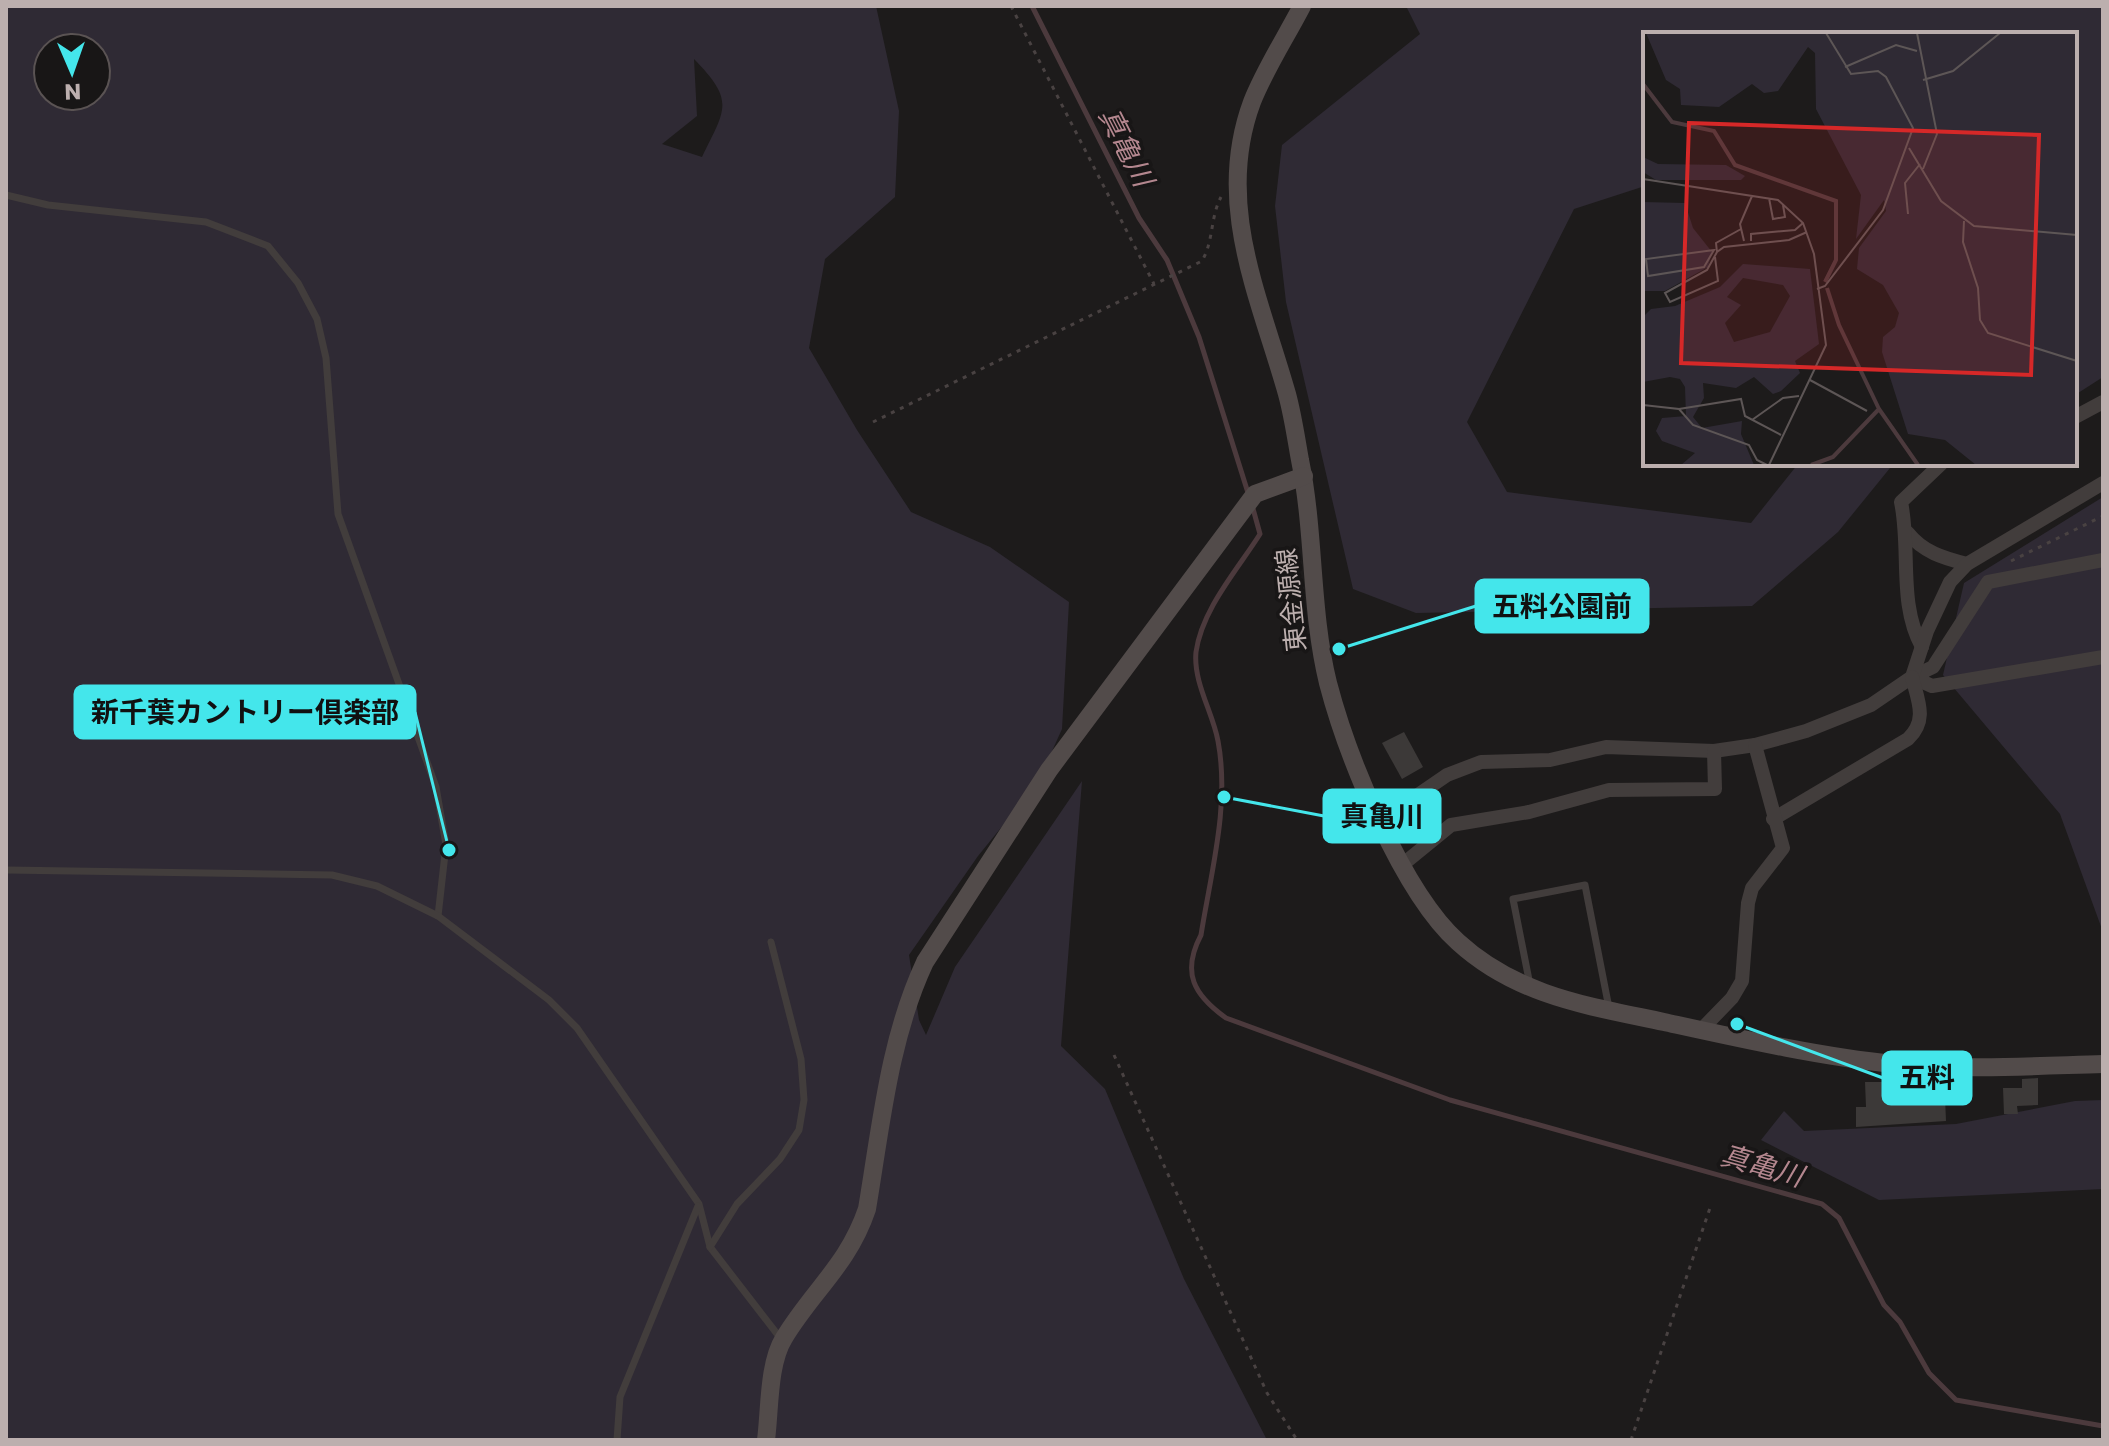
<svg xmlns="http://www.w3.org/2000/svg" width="2109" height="1446" viewBox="0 0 2109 1446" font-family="Poppins,'Noto Sans JP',sans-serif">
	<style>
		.green { fill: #2f2a34; fill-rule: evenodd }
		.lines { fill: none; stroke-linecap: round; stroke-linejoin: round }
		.stream { stroke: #4c3a3d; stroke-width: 5 }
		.building { fill: #3c3938 }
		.path { stroke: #494242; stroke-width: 3; stroke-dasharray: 4 6; stroke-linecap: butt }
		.lane { stroke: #423d3c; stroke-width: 7 }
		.street { stroke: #423d3c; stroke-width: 14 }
		.secondary { stroke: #524b4a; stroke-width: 18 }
		.labels { text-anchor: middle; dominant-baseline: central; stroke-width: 7; stroke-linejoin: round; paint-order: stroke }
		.street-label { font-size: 26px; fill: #bcafae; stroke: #181616 }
		.water-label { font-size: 28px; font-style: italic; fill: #b4878f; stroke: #181616 }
		.inset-river { fill: none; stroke: #4c3a3d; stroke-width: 4 }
		.inset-road { fill: none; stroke: #5d5656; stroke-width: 2 }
		.view { fill: #d62828; fill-opacity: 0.15; stroke: #d62828; stroke-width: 4 }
		.inset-edge { fill: none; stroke: #bcafae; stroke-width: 4 }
		.leader { fill: none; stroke: #44e6eb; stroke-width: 3 }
		.callout-dot { fill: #44e6eb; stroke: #181616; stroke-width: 3 }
		.callout { fill: #44e6eb; stroke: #44e6eb; stroke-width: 3 }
		.callout-label { font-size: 28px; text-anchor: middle; font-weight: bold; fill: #111 }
	</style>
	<rect width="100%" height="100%" fill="#1d1b1b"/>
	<!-- green -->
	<g class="green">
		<path d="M6,6H876L899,111L895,197L825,259L809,348L857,430L911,512L990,547L1069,602L1062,729L1038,782L978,856L909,955L919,1020L926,1035L955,967L1082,781L1061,1046L1105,1089L1184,1279L1267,1440H6ZM48,48H96V96H48ZM694,59C735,101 726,108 702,157L662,144L697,116Z"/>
		<polygon points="1406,6 2103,6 2103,377 2075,395 2075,34 1645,34 1645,186 1574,209 1467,422 1507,492 1751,523 1798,464 1902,464 1890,468 1838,532 1752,606 1416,613 1353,589 1286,302 1275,206 1282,145 1420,34"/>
		<polygon points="2103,497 2103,932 2060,814 1943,675 1964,583"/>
		<polygon points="2103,1100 2103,1189 1879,1200 1761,1140 1784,1111 1804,1131 1956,1124 2075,1101"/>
	</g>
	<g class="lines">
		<!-- stream -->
		<g class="stream">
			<polyline points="1032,6 1139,218 1167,260 1199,337 1249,496"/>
			<path d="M1252,505L1260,534C1238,569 1202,609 1196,652C1193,682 1213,713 1218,741C1230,805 1211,872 1201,935C1181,973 1194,995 1226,1018L1450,1100L1822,1204L1839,1218L1884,1305L1900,1322L1929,1373L1956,1400L2103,1426"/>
		</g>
	</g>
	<!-- building -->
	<g class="building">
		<polygon points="1404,732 1423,767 1402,779 1382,743"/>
		<polygon points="2038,1078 2038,1105 2017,1106 2018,1114 2004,1114 2003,1088 2022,1088 2022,1079"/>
		<polygon points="1865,1082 1895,1082 1895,1099 1945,1097 1946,1121 1856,1127 1856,1107 1866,1107"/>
	</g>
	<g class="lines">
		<!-- path -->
		<g class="path">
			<polyline points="1011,6 1154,284"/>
			<path d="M873,422L1202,261C1214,240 1210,218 1221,197"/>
			<polyline points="2011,561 2103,516"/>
			<polyline points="1114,1055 1267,1393 1297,1440"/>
			<polyline points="1631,1440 1710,1208"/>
		</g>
		<!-- lane -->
		<g class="lane">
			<polyline points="6,195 48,205 206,222 268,246 298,283 317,319 326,358 338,514 436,787 446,845 438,916"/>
			<polyline points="6,870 332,875 377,886 438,916 549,1000 577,1028 699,1204 710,1247 781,1339"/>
			<polyline points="1530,985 1513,899 1585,885 1609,1008"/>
			<polyline points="710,1247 737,1204 780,1159 799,1130 804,1100 801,1059 771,942"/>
			<polyline points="617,1440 620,1397 698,1206"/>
		</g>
		<!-- street -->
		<g class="street">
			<polyline points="2075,417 2103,402"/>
			<path d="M1908,533C1923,552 1943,558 1967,564"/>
			<polyline points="2103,560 1988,582 1933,667 1912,677 1932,686 2103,657"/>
			<path d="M1922,647C1898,604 1911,550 1901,502L1941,464"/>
			<polyline points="1379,816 1396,810 1447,775 1481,762 1550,760 1606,747 1714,751 1755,745 1806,731 1871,705 1912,677 1927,631 1950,582 1967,564 2103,483"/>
			<path d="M1773,819L1908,739C1928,720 1918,701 1912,677"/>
			<polyline points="1402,865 1451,825 1529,812 1609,790 1715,789 1714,751"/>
			<polyline points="1701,1030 1732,998 1742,981 1748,903 1752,888 1783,848 1755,745"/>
		</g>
		<!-- secondary -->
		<g class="secondary">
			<path d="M1302,6C1286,37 1265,69 1252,102C1214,204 1260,298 1287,394C1293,416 1296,438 1300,460C1315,533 1310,610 1328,683C1347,756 1402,892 1458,942C1517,996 1589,1006 1664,1022C1737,1038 1821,1057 1894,1064C1964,1070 2033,1066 2103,1064"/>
			<path d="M766,1440C770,1410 768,1364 784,1338C813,1290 848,1265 867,1209C881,1126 889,1039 925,962L1049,770L1255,494L1304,476"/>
		</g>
	</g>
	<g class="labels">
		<!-- street labels -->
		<g class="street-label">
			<text transform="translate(1291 600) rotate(-96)">東金源線</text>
		</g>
		<!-- water labels -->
		<g class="water-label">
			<text transform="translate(1126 147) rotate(63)">真亀川</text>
			<text transform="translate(1762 1166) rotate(16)">真亀川</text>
		</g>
	</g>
	<!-- overview -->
	<g transform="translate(1643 32)">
		<rect width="434" height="434" fill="#1d1b1b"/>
		<path d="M3,1H434V433H333L302,408L265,402L239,320L240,305L252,295L256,281L240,253L214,237L216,216L243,179L241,168L213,207L218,163L173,77L172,21L165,15L135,59L121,61L109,52L76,75L38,73L37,57L23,48ZM0,125L15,132L83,133L102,144L98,148H13L0,140ZM0,170L42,171L50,196L69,220L65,235L22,259H0ZM100,232L167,237L176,312L152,329L157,341L138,359L130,362L111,345L93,356L60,351L61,366L50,385L59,396L99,389L98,402L111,433H38L52,421L19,409L13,399L19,386L43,384L42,355L37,347L27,345L0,350V285L8,277L32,274L77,255ZM100,246L140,253L147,264L127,300L91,310L82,291L98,273L84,265Z" fill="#2f2a34" fill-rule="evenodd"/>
		<path class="inset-river" d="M0,52L29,90L71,99L92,133L193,169V228L182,250M236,377L275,433M168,433L190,425L236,377L196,293L184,256"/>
		<path class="inset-road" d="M274,1L294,102L280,137M202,35L253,13L274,19M280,48L310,39L357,1M266,116L298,169L331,194L434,203M0,147L135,168L160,191L171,222L183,313L126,433M126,166L130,187L142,185L140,173M265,182L262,151L277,132M321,189L320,210L335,256L337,288L345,301L434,329M101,209L97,192L109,164M108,209V202L152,198L160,191M71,218L61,235L5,244L3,227ZM74,220L73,211L98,197M72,225L75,249L27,270L22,261L64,238L74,220L81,215L146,208L164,200M174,257L182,254L240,178L270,96L243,45L235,39L208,42L183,1M167,348L224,379M0,373L36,377L50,393L106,413L114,428L124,433M36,377L98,367L102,384L138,403M109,388L140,366L156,364"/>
		<path class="view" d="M46,91L396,103L388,343L38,331Z"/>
		<rect width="434" height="434" class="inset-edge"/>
	</g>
	<!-- callouts -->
	<path class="leader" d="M1339 649L1476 606M449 850L415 712M1224 797L1324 816M1737 1024L1883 1078"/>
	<g class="callout-dot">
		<circle cx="1339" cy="649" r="8"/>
		<circle cx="449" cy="850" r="8"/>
		<circle cx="1224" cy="797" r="8"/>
		<circle cx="1737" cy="1024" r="8"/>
	</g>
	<g class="callout">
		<rect x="1476" y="580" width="172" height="52" rx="8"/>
		<rect x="75" y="686" width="340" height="52" rx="8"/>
		<rect x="1324" y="790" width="116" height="52" rx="8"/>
		<rect x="1883" y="1052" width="88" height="52" rx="8"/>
	</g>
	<g class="callout-label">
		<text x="1562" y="616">五料公園前</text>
		<text x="245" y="722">新千葉カントリー倶楽部</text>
		<text x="1382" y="826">真亀川</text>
		<text x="1927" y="1087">五料</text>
	</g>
	<!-- border -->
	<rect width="2109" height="1446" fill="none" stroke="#bcafae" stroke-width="16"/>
	<!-- north arrow -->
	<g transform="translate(72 72) rotate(178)"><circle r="38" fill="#181616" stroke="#5a5353" stroke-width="2"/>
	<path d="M0-6L14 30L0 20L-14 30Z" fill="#44e6eb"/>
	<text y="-12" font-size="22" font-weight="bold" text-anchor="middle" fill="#bcafae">N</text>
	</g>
</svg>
